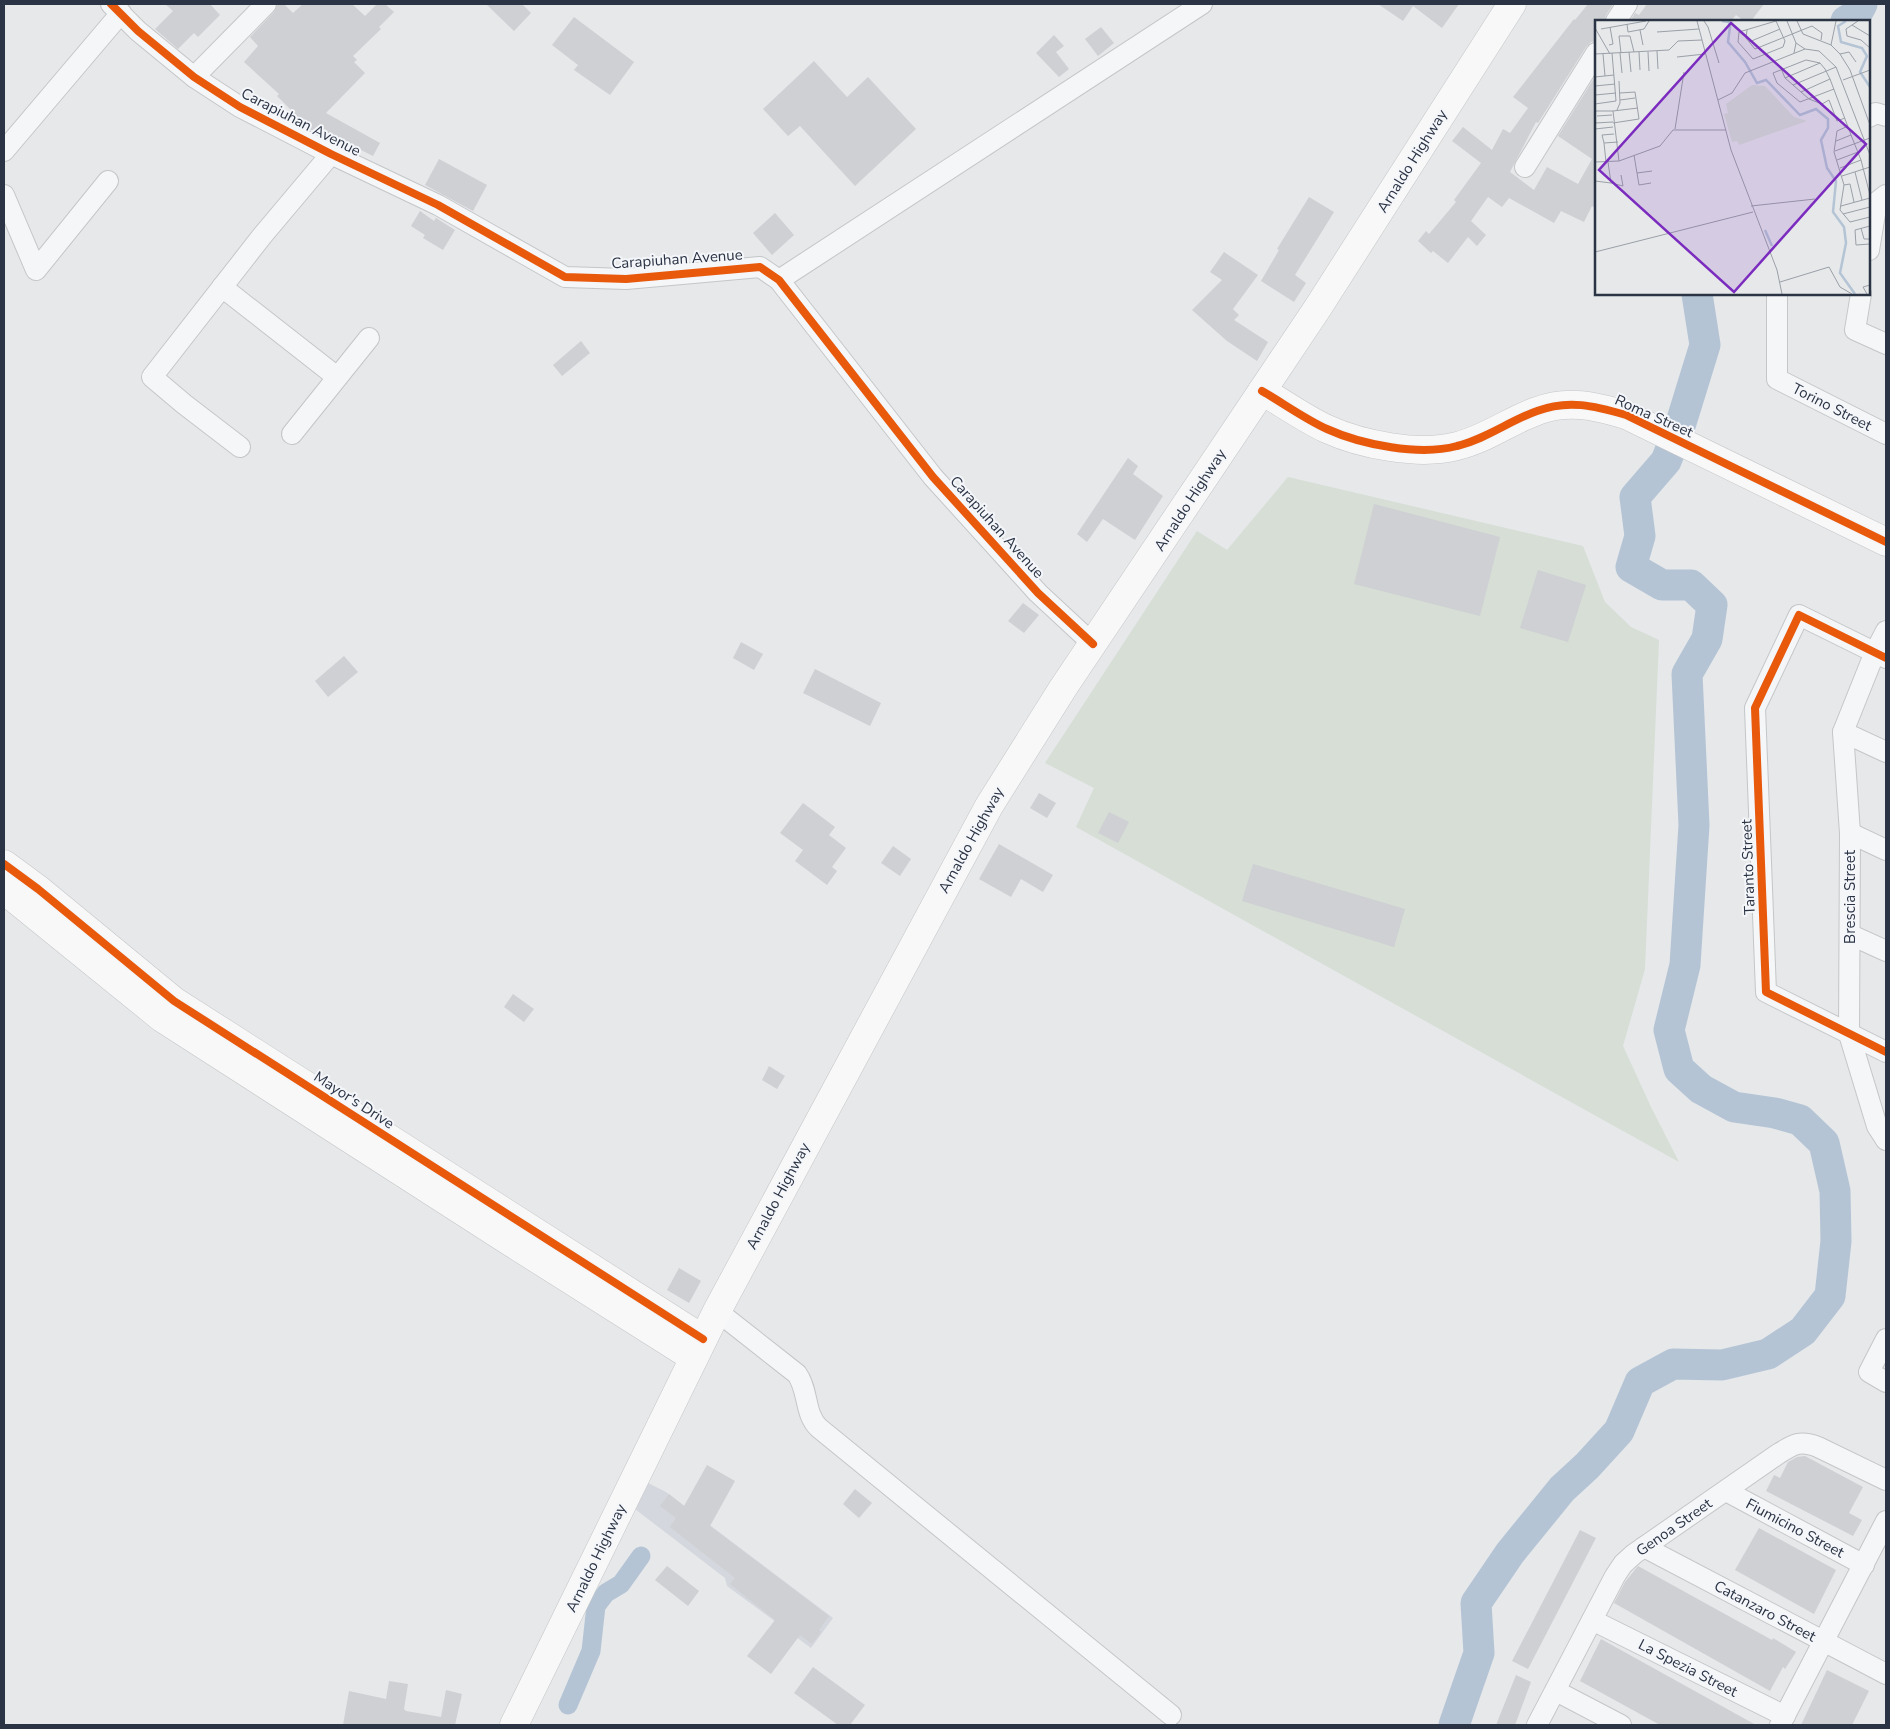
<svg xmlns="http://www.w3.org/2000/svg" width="1890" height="1729" viewBox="0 0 1890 1729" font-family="'Nunito Sans',sans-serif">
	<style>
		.built { fill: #d4d7dd }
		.green { fill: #d6ded6 }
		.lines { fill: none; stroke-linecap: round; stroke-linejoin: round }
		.canal { stroke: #b4c4d5; stroke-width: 19 }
		.river { stroke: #b4c4d5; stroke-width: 31 }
		.building { fill: #ced0d3 }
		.street-casing { stroke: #c4c6c8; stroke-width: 22 }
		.secondary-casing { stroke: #c4c6c8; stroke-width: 29 }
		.street { stroke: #f5f6f7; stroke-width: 20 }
		.secondary { stroke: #f8f8f8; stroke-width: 28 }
		.cycleway-casing { stroke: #f4f6f9; stroke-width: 11 }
		.cycleway { stroke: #e8590c; stroke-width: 8 }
		.labels { text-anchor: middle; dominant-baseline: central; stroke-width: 4; stroke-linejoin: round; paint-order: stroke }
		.street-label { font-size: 15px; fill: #2b3445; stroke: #f4f6f9 }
		.inset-river { fill: none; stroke: #b4c4d5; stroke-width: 2.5 }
		.inset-road { fill: none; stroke: #9ba0a8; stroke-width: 1 }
		.view { fill: #7b2cbf; fill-opacity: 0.15; stroke: #7b2cbf; stroke-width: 2.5 }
		.inset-edge { fill: none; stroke: #2b3445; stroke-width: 2.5 }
	</style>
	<rect width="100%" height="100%" fill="#e6e8ea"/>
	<!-- built -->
	<polygon class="built" points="648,1483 666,1492 833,1618 811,1648 727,1586 725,1578 635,1509"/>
	<!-- green -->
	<polygon class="green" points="1288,477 1583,546 1605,602 1631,627 1659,640 1645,969 1623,1046 1651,1107 1679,1162 1076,827 1094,788 1045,763 1197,531 1227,550"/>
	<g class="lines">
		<!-- canal -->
		<polyline class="canal" points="568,1705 591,1651 596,1606 606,1593 621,1584 641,1556"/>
		<!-- river -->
		<g class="river">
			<polyline points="1846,21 1856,15 1862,4"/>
			<polyline points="1454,1725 1479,1653 1476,1603 1510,1553 1562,1489 1587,1466 1619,1431 1640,1382 1673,1364 1722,1365 1768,1354 1803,1331 1830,1296 1836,1241 1835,1191 1824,1143 1800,1120 1775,1113 1734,1107 1701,1089 1679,1069 1669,1030 1685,965 1694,825 1687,674 1707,639 1712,605 1691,585 1662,585 1631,567 1640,536 1635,497 1666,461 1680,426 1705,345 1697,294"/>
		</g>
	</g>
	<!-- building -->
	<g class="building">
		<polygon points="165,4 210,4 220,15 198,37 194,33 178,49 155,29 173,11"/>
		<polygon points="278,4 284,4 293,13 303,4 352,4 365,16 377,4 385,4 394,12 379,27 381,29 353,56 357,60 354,62 365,73 326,113 380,143 373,156 355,147 352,151 294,121 297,116 277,96 279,94 244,62 258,46 250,37 274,12"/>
		<polygon points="486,4 522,4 531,13 514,31"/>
		<polygon points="1378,4 1459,4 1442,28 1413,6 1403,21"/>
		<polygon points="1588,4 1613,4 1606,15 1604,21 1596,21 1596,41 1591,42 1586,47 1538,123 1536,122 1510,172 1534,190 1547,167 1578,184 1592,159 1558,136 1596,75 1596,209 1592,206 1584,222 1561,211 1554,223 1509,198 1502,207 1488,197 1471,221 1486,235 1477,246 1468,237 1448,263 1433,251 1431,253 1418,241 1426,231 1429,234 1456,202 1454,200 1481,163 1452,141 1463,127 1492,150 1503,129 1510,133 1528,108 1513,97 1574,19 1575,20"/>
		<polygon points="1647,4 1764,4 1751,21 1744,21 1736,15 1731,21 1630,21 1635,13 1639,15"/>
		<polygon points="574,17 634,62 610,95 574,70 578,65 552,45"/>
		<polygon points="1101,27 1114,43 1098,56 1085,39"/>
		<polygon points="1054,35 1064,46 1056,52 1069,69 1059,77 1036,53"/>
		<polygon points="814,61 847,97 868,77 916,129 855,186 800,126 788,136 763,109"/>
		<polygon points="439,159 487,185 473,211 425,185"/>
		<polygon points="1309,197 1334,212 1295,275 1306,283 1294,302 1261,281 1279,250 1277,249"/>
		<polygon points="420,211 434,221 436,218 455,230 443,250 423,238 425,235 411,226"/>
		<polygon points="775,213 794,235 772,255 753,233"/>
		<polygon points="1224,252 1258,275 1233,309 1239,315 1234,320 1268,342 1257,361 1227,341 1192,310 1222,280 1210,272"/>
		<polygon points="581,341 590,353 562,376 553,365"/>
		<polygon points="1128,458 1138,466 1133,474 1163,496 1135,540 1103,519 1087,542 1077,534"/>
		<polygon points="1374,504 1500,537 1480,616 1354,584"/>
		<polygon points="1538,570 1586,585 1568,642 1520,628"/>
		<polygon points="1023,603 1039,615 1024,633 1008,621"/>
		<polygon points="741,642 763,654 754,670 733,658"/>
		<polygon points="344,656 358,672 328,697 315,681"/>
		<polygon points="815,669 881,703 870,726 803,693"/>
		<polygon points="1039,793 1056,803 1047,818 1030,808"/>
		<polygon points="803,803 835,827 829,835 846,848 832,867 837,871 827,885 795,861 803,850 780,833"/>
		<polygon points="1109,812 1129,822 1118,843 1098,833"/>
		<polygon points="999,844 1053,875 1043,892 1021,879 1011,897 979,879"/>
		<polygon points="893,846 911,859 900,876 881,863"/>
		<polygon points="1253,864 1405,909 1394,947 1242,901"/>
		<polygon points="513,994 534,1009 524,1022 504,1007"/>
		<polygon points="769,1066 785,1076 777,1089 762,1080"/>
		<polygon points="679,1268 701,1281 689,1303 667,1290"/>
		<polygon points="1805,1456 1863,1487 1849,1513 1862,1520 1853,1536 1766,1491 1774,1475 1780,1478 1788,1462 1797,1457"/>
		<polygon points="707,1465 735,1481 710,1526 829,1616 819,1630 821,1632 812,1644 800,1635 771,1674 747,1656 775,1620 730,1584 735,1578 670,1527 676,1518 660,1506 669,1494 684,1506"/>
		<polygon points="855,1489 872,1503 859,1518 843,1504"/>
		<polygon points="1759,1528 1836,1570 1814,1614 1735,1570"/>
		<polygon points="1580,1530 1596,1538 1528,1669 1512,1661"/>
		<polygon points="667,1566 699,1591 688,1606 655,1580"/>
		<polygon points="1638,1566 1772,1640 1773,1638 1796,1652 1785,1669 1783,1667 1770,1691 1614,1603 1625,1582"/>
		<polygon points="1601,1639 1756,1725 1660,1725 1580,1681"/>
		<polygon points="813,1667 865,1705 850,1725 838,1725 794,1693"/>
		<polygon points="1827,1670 1869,1691 1852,1725 1801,1725"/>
		<polygon points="1516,1675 1531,1682 1515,1725 1496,1725"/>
		<polygon points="389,1681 408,1684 404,1709 406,1711 441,1717 446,1690 462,1694 455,1725 343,1725 349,1691 386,1699"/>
	</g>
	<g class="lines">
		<defs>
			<g id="street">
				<polyline points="111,4 138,31 194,77 240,107 331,154 438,205 565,277 626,279 760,267 779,280 933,477 1038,593 1093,644"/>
				<polyline points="1616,21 1627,4"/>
				<polyline points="194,77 266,4"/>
				<polyline points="1869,117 1876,113 1886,116"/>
				<polyline points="4,151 121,13"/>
				<polyline points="1525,167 1596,53"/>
				<polyline points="4,195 36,270 108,181"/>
				<polyline points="1869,250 1877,202 1886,195"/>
				<polyline points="779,280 1202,4"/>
				<polyline points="222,287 337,377"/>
				<polyline points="1777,294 1777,379 1886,434"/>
				<polyline points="1861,294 1855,330 1886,344"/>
				<polyline points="292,434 369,338"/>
				<polyline points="240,447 184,404 152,377 262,236 331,154"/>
				<polyline points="1886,631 1875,652 1843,732 1850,833 1849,1034 1877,1126 1886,1140"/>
				<polyline points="1886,658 1799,615 1755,708 1766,992 1886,1052"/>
				<polyline points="1843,732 1886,752"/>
				<polyline points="1850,833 1886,850"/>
				<polyline points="1851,935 1886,951"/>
				<path d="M717,1311L797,1374C809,1391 804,1414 819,1428L1171,1715"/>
				<polyline points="1886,1339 1869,1372 1886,1382"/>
				<polyline points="1726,1491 1864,1565"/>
				<polyline points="1644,1547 1886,1674"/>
				<polyline points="1592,1620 1785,1716"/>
				<polyline points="1556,1691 1621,1725"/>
				<path d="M1537,1725L1615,1576L1623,1564L1634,1554L1778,1454C1794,1444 1800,1440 1818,1447L1886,1480"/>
				<polyline points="1780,1725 1886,1521"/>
			</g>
			<g id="secondary">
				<path d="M1262,391C1283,403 1305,419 1327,429C1362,445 1420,456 1457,446C1486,439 1509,421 1537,411C1568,399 1595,406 1626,415L1886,542"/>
				<polyline points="4,864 38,889 174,1001 703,1339"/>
				<polyline points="4,890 162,1018 512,1243 694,1358"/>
				<polyline points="514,1725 717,1311 989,806 1063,688 1317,309 1512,4"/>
			</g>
		</defs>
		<!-- street casing -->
		<use href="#street" class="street-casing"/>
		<!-- secondary casing -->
		<use href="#secondary" class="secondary-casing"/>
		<!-- street -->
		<use href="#street" class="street"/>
		<!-- secondary -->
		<use href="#secondary" class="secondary"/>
		<defs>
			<g id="cycleway">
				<polyline points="111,4 138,31 194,77 240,107 331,154 438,205 565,277 626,279 760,267 779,280 933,477 1038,593 1093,644"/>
				<path d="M1262,391C1283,403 1305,419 1327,429C1362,445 1420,456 1457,446C1486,439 1509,421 1537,411C1568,399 1595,406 1626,415L1886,542"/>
				<polyline points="1886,658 1799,615 1755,708 1766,992 1886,1052"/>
				<polyline points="4,864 38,889 174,1001 703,1339"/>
			</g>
		</defs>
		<!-- cycleway casing -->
		<use href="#cycleway" class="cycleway-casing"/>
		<!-- cycleway -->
		<use href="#cycleway" class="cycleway"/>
	</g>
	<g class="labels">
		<!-- street labels -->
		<g class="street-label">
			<text transform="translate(301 122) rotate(27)">Carapiuhan Avenue</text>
			<text transform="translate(1412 161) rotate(-58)">Arnaldo Highway</text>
			<text transform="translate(677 259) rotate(-4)">Carapiuhan Avenue</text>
			<text transform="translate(1832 407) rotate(27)">Torino Street</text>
			<text transform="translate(1654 416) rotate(24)">Roma Street</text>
			<text transform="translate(1190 500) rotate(-57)">Arnaldo Highway</text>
			<text transform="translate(997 527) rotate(48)">Carapiuhan Avenue</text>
			<text transform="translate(971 840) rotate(-61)">Arnaldo Highway</text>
			<text transform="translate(1748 867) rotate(-92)">Taranto Street</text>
			<text transform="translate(1850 897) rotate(-90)">Brescia Street</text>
			<text transform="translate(354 1100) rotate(33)">Mayor's Drive</text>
			<text transform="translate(778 1196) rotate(-62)">Arnaldo Highway</text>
			<text transform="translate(1674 1527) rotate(-35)">Genoa Street</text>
			<text transform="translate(1795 1528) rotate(28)">Fiumicino Street</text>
			<text transform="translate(596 1558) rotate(-64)">Arnaldo Highway</text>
			<text transform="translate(1765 1611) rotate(28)">Catanzaro Street</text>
			<text transform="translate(1688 1668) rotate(27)">La Spezia Street</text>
		</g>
	</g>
	<!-- overview -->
	<g transform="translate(1595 20)">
		<rect width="275" height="275" fill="#e6e8ea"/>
		<path d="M157,65L170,66L199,97L212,101L144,125L142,121L137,122L129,94L133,93L131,84Z" fill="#d6ded6"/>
		<path class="inset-river" d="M127,1L134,2L135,7L133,22L150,42L162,63L171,60L205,95L221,89L233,99V108L226,120L232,148L241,161L238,192L249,207L251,223L245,253L260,274M251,1L243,6L246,22L267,28L272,36L265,52L275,67M170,210L177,226"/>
		<path class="inset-road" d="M102,1L136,130L182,250L187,274M109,1L113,7L124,43M181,1L190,21L188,27L158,39L143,22L144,12ZM192,1L201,23M202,1L208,14L236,25L245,34L255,50L275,105M263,1L251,9L252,16L266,20L275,28M32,4L33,12L49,9L54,1M257,5L275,16M0,8L15,34M6,9L51,1M45,10L48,25M152,10L151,18L160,29L217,6L227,13L226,20M62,12L104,9M154,22L185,9M14,25L18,24L15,7M236,25L241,1M62,31L63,49M34,32L36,52M44,32L45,50M53,32L54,51M25,33L27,53M26,33L24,16H35L39,32M199,33L201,23L210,29M0,34L74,30L83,21L107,20M8,34L10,56M245,34L254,32L261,42M82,37L110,34M185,46L190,58L214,79L227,84L234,80L242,101L250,98M0,57L19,55M190,58L225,43M248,60L275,50M198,65L241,47M0,66L20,64M239,69L205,82L182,63L178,53L211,40L225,43L230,49L235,59L256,115L266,140L275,175M206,72L235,59M0,75L21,73M25,80L40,78M123,80L137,73L150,53L210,29L224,31L241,47L275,135M0,84L21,81L17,33M22,90L25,83L24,61M0,91H18M2,96L17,95M0,103L18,102M18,103L44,99L40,72L25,73M253,106L242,111L239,132L249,165L245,190L255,202L275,197M0,109L18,107M80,109L89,52M19,114L7,115L9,123L23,122M241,121L256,115M9,123L11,142M240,131L275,118M39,135L44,165L56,163M242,140L263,132M24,141L18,91L43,88M0,142L24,141L65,126L78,110H131M245,148L266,140M260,152L267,180M42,153L57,151M247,156L275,147M0,161L16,163L13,142M16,163L28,166L26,155M249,165L255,164L259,182M156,186L220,179M246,186L275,178M248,194L275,187M275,206L260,210L261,225L275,224M266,208L269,219H275M0,232L158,192M185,262L234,247L245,267L257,274M272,274L268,267L275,265"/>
		<path class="view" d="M136,3L271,124L139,272L4,150Z"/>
		<rect width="275" height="275" class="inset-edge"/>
	</g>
	<!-- border -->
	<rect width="1890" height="1729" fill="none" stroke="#2b3445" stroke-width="10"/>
</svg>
